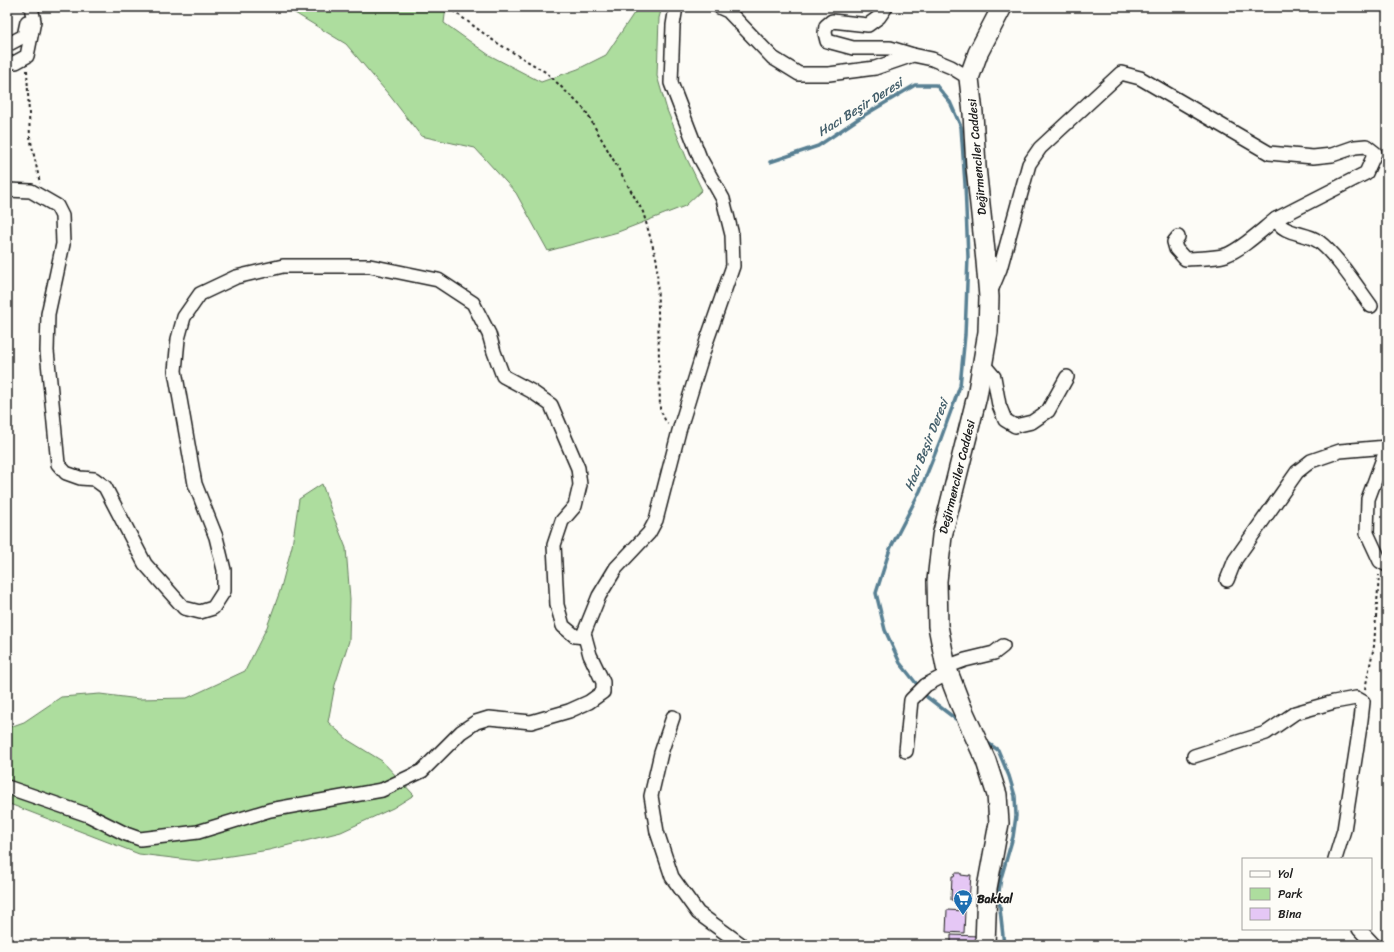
<svg xmlns="http://www.w3.org/2000/svg" width="1394" height="952" viewBox="0 0 1394 952" font-family="Sriracha,sans-serif">
	<style>
		.green { fill: #addd9e; stroke: #647c5d }
		.lines { fill: none; stroke-linecap: round; stroke-linejoin: round }
		.stream { stroke: #598093; stroke-width: 3.5 }
		.building { fill: #e5c7f5; stroke: #1c1c1c }
		.street-casing { stroke: #1c1c1c; stroke-width: 16 }
		.secondary-casing { stroke: #1c1c1c; stroke-width: 22 }
		.path { stroke: #1c1c1c; stroke-width: 2; stroke-dasharray: 3 3; stroke-linecap: butt }
		.street { stroke: #fdfcf7; stroke-width: 13 }
		.secondary { stroke: #fdfcf7; stroke-width: 19 }
		.labels { text-anchor: middle; dominant-baseline: central; stroke-width: 3; stroke-linejoin: round; paint-order: stroke }
		.street-label { font-size: 12px; fill: #1c1c1c; stroke: #fdfcf7 }
		.poi-label { font-size: 12px; font-weight: bold; fill: #1c1c1c; stroke: #fdfcf7; text-anchor: start }
		.water-label { font-size: 13px; font-style: italic; fill: #445f6b; stroke: #fdfcf7 }
	</style>
	<rect width="100%" height="100%" fill="#fdfcf7"/>
	<filter id="ink" filterUnits="userSpaceOnUse"><feTurbulence type="fractalNoise" baseFrequency=".025" numOctaves="2"/><feDisplacementMap in="SourceGraphic" scale="8" xChannelSelector="R" yChannelSelector="G"/><feConvolveMatrix kernelMatrix="1 2 1 2 8 2 1 2 1" color-interpolation-filters="sRGB"/></filter>
	<g filter="url(#ink)">
		<!-- green -->
		<g class="green">
			<polygon points="285,7 446,7 444,23 489,55 541,82 578,69 606,55 634,13 640,7 662,7 659,18 657,76 667,110 687,159 702,190 685,206 618,232 548,251 516,193 475,148 421,136 390,96 346,44"/>
			<polygon points="322,484 331,510 346,548 350,599 349,641 335,685 328,722 348,740 382,761 414,795 393,808 341,832 269,850 198,861 139,854 7,803 7,728 24,722 61,697 100,694 139,699 187,698 245,671 267,627 280,591 292,546 299,499"/>
		</g>
		<g class="lines">
			<!-- stream -->
			<g class="stream">
				<polyline points="770,162 818,146 858,119 915,85 936,85 950,102 961,127 965,184 968,257 965,335 960,386 940,441 920,491 890,549 876,593 885,630 900,663 927,697 961,723"/>
				<polyline points="985,741 998,750 1009,776 1015,796 1016,816 1013,837 1001,878 999,891 1000,909 1004,945"/>
			</g>
		</g>
		<!-- building -->
		<g class="building">
			<polygon points="955,873 961,873 961,875 969,876 969,875 971,875 969,901 951,900 952,876 954,876"/>
			<polygon points="947,910 965,911 964,933 946,932"/>
			<polygon points="951,935 979,936 979,945 951,945"/>
		</g>
		<g class="lines">
			<defs>
				<g id="street">
					<polyline points="719,7 728,11 773,58 799,74 829,74 875,68 913,55 932,59 951,67 969,78"/>
					<polyline points="886,7 879,17 868,25 832,21 826,26 825,33 827,41 853,48 890,48 913,55"/>
					<polyline points="7,45 24,36 27,22"/>
					<polyline points="16,62 27,56 34,21 31,7"/>
					<polyline points="7,190 31,191 57,206 62,216 63,244 48,314 47,351 58,464 66,473 80,478 94,479 105,487 145,564 184,608 200,612 213,608 224,591 224,570 216,537 195,484 175,371 178,339 184,317 200,294 236,277 283,266 370,266 438,280 473,303 489,334 494,352 503,376 531,391 551,405 578,468 580,485 575,506 562,521 554,545 557,605 563,626 575,636 585,637"/>
					<path d="M1178,237L1174,242L1176,249L1185,259C1199,258 1213,259 1226,255C1242,249 1263,229 1276,219"/>
					<path d="M990,293L1000,269L1029,164L1040,148L1121,73L1140,78L1269,153L1313,157L1332,155L1355,147L1366,146L1375,153L1366,173L1276,219C1283,235 1305,232 1318,241C1336,254 1357,287 1371,306"/>
					<polyline points="983,364 994,377 999,405 1005,420 1015,426 1032,422 1048,411 1067,377"/>
					<polyline points="1387,453 1384,456 1368,499 1367,533 1380,561 1387,565"/>
					<polyline points="1227,580 1235,560 1297,472 1311,461 1340,451 1387,447"/>
					<polyline points="946,667 965,660 994,653 1003,646"/>
					<polyline points="673,717 661,753 651,796 657,832 672,877 698,913 742,945"/>
					<polyline points="906,751 911,700 926,685 949,673"/>
					<polyline points="1194,756 1266,733 1295,713 1334,702 1356,698 1363,702 1361,720 1344,830 1335,859"/>
					<polyline points="7,787 88,815 126,834 140,839 198,832 270,810 382,790 422,771 461,732 476,722 489,718 531,722 569,711 589,702 603,692 603,682 590,655 584,633 599,596 616,568 649,533 656,520 679,431 707,340 733,266 732,235 723,199 700,158 671,83 673,25 676,7"/>
					<polyline points="1359,929 1374,945"/>
				</g>
				<polyline id="secondary" points="985,945 987,888 999,823 997,795 986,761 961,706 946,667 938,626 937,581 942,536 977,396 988,332 989,297 986,261 976,167 973,113 969,78 978,53 1002,7"/>
			</defs>
			<!-- street casing -->
			<use href="#street" class="street-casing"/>
			<!-- secondary casing -->
			<use href="#secondary" class="secondary-casing"/>
			<!-- path -->
			<g class="path">
				<polyline points="448,7 494,41 547,73 585,110 643,212 657,261 660,409 666,422 668,424"/>
				<polyline points="27,70 30,137 40,183"/>
				<polyline points="1365,689 1374,646 1379,575"/>
			</g>
			<!-- street -->
			<use href="#street" class="street"/>
			<!-- secondary -->
			<use href="#secondary" class="secondary"/>
		</g>
	</g>
	<!-- icons -->
	<defs>
		<symbol id="supermarket-pin" viewBox="-11 -11 22 30"><path d="M0 17L-7.5 6A9.5 9.5 0 1 1 7.5 6Z" fill="#1f6fb2" stroke="#fdfcf7"/><path d="M-6-5.5h2.5l.6 2H6L4.5 2H-2.5L-4.4-4H-6ZM-1.5 3.2a1.3 1.3 0 1 0 .1 0ZM3 3.2a1.3 1.3 0 1 0 .1 0Z" fill="#fff"/></symbol>
	</defs>
	<g fill-rule="evenodd">
		<use href="#supermarket-pin" x="952" y="888" width="22" height="30"/>
	</g>
	<g class="labels">
		<!-- street labels -->
		<g class="street-label">
			<text transform="translate(977 157) rotate(-95)">Değirmenciler Caddesi</text>
			<text transform="translate(957 477) rotate(-76)">Değirmenciler Caddesi</text>
		</g>
		<!-- poi labels -->
		<g class="poi-label">
			<text x="977" y="899">Bakkal</text>
		</g>
		<!-- water labels -->
		<g class="water-label">
			<text transform="translate(860 107) rotate(-32)">Hacı Beşir Deresi</text>
			<text transform="translate(926 445) rotate(-68)">Hacı Beşir Deresi</text>
		</g>
	</g>
	<!-- margin -->
	<rect width="1394" height="952" fill="none" stroke="#fdfcf7" stroke-width="24"/>
	<rect x="12" y="12" width="1370" height="928" fill="none" stroke="#1c1c1c" stroke-width="1.5" filter="url(#ink)"/>
	<!-- legend -->
	<rect x="1242" y="858" width="130" height="72" fill="#fdfcf7" stroke="#a3a29f"/>
	<rect x="1250" y="871" width="20" height="6" fill="#fdfcf7" stroke="#a3a29f"/>
	<text x="1278" y="878" font-size="12" fill="#1c1c1c">Yol</text>
	<rect x="1250" y="888" width="20" height="12" fill="#addd9e" stroke="#a3a29f"/>
	<text x="1278" y="898" font-size="12" fill="#1c1c1c">Park</text>
	<rect x="1250" y="908" width="20" height="12" fill="#e5c7f5" stroke="#a3a29f"/>
	<text x="1278" y="918" font-size="12" fill="#1c1c1c">Bina</text>
</svg>
